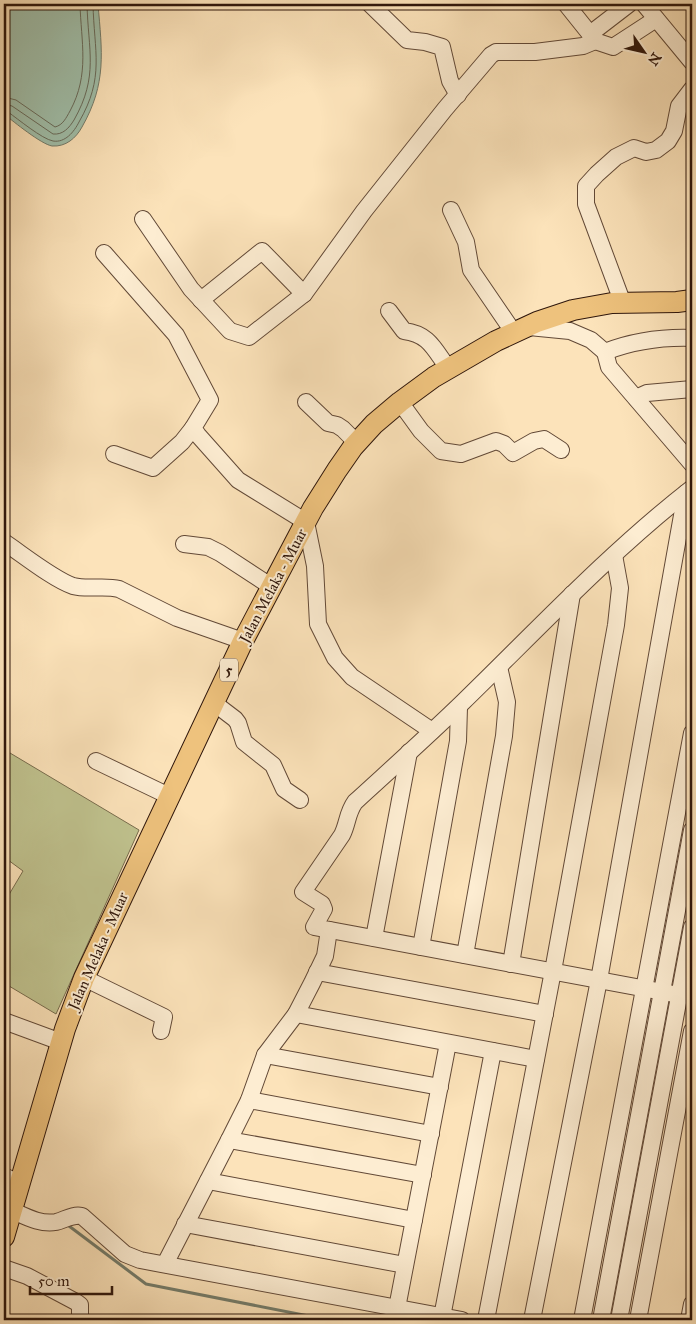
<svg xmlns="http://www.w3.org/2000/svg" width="696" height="1324" viewBox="0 0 696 1324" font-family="'IM FELL Great Primer',serif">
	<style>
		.green { fill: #c0c38f; stroke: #786c4d }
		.water { fill: #a0bfaa; stroke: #737b6a }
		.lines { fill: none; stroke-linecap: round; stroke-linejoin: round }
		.shore { stroke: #686a5a; stroke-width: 1 }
		.stream { stroke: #737b6a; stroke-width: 3 }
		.minor-casing { stroke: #624937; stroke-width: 18 }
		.major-casing { stroke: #2f160b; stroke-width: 22 }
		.minor { stroke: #fdedd2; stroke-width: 16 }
		.major { stroke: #eec27d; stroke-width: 20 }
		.labels { text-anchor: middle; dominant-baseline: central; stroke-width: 4; stroke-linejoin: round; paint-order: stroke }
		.shield { fill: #fdedd2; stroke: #6d5647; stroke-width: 1 }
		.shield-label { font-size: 14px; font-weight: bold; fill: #2f160b }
		.street-label { font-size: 15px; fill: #2f160b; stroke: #fdedd2 }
	</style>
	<rect width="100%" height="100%" fill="#fce3ba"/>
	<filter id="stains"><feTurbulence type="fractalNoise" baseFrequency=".004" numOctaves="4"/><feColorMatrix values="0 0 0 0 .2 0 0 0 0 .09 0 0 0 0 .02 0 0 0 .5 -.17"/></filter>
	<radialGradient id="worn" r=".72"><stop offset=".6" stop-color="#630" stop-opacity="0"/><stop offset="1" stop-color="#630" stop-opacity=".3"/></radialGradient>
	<!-- green -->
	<polygon class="green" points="5,750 139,830 56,1014 4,983 4,903 23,871 4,857 4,756"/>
	<!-- water -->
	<path class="water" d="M4,4H98C102,52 107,83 82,127C76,138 66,147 52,146C41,144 14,122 4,114Z"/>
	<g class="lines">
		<!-- shore -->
		<g class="shore">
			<path d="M4,97L16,100L55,127C63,125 66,118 70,111C90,74 81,42 80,4"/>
			<path d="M4,104L12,106L53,134C63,135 69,128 74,120C99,76 88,50 87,4"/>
			<path d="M4,111L8,112C18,119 42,139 53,141C65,143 74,132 79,122C105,77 94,52 93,4"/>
		</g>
		<!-- stream -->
		<polyline class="stream" points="69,1226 146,1284 329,1320"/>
		<defs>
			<g id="minor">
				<polyline points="370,4 407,40 425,42 442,47 450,81 458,95"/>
				<polyline points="566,4 590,34"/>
				<polyline points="629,4 590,34 595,41 613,47 656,19"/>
				<polyline points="644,4 692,62"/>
				<polyline points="451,210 466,242 471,270 514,333"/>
				<polyline points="143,219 191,289 230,331 249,337 304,294 364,211 445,109 491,55 496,52 535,52 583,46 595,41"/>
				<polyline points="104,253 176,335 210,400 193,428 198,435 238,480 306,522 315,566 318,624 335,658 352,677 432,731"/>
				<polyline points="201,300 262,251 304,294"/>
				<polyline points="622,301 586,204 586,186 597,174 616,157 634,148 646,152 656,150 668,141 674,131 679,106 692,89"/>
				<path d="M389,311L404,331C429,334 434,349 448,368"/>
				<path d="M529,327L570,331L591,340L605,352C633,341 661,337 692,338"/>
				<polyline points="605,352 609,367 692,464"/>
				<polyline points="636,398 647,393 692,389"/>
				<polyline points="306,402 328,423 337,425 343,429 357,443"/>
				<polyline points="400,402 421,431 441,451 461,454 496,441 504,444 513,453 534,441 544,439 561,450"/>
				<polyline points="114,454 153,468 182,442 193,428"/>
				<path d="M4,542C22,554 53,579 73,586C88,590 104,585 119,589L177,618L243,641"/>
				<polyline points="184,544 208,547 220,553 272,587"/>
				<polyline points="214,703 235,719 238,723 244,742 273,765 284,789 300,800"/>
				<polyline points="96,761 169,796"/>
				<polyline points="374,938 409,752"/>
				<polyline points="421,947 458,741 459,707"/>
				<polyline points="465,955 504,736 507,702 499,667"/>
				<polyline points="511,964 572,594"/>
				<polyline points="317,972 545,1014"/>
				<polyline points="84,978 164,1017 161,1031"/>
				<path d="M679,995L314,927L324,909L322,904L303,892L342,835C348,823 347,813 355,802C391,769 428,736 463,702C538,629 610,552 692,488"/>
				<polyline points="296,1014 536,1059"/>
				<polyline points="4,1021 61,1042"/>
				<polyline points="265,1055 440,1087"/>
				<polyline points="249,1100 431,1134"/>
				<polyline points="229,1140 423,1175"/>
				<polyline points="4,1176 18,1183"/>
				<polyline points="208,1181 414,1220"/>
				<path d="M11,1210C25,1216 40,1225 56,1222C65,1220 72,1214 82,1216L125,1254L140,1260L462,1320"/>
				<polyline points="185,1224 405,1265"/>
				<polyline points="165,1264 229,1140 249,1100 265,1055 296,1014 312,983 325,956 329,930"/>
				<polyline points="4,1268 27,1276 76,1302 80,1305 80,1315 82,1320"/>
				<polyline points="397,1308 448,1043"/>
				<polyline points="442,1317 493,1051"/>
				<polyline points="486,1320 553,971 616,625 620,588 614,555"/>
				<polyline points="532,1320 599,980 686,493"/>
				<polyline points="582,1320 692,733"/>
				<polyline points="601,1320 692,830"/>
				<polyline points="619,1320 692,927"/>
				<polyline points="638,1320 692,1031"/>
				<polyline points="689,1320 692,1304"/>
			</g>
			<polyline id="major" points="4,1237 65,1029 84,978 243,641 313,508 337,470 353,447 374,424 400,402 434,377 496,341 537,322 573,310 612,303 677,302 692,300"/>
		</defs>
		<!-- minor casing -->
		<use href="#minor" class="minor-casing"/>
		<!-- major casing -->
		<use href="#major" class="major-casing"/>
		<!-- minor -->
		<use href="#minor" class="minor"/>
		<!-- major -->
		<use href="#major" class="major"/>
	</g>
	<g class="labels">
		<!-- shield labels -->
		<rect class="shield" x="220" y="658.5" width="18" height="23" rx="4"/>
		<g class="shield-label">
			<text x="229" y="670">5</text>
		</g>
		<!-- street labels -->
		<g class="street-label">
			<text transform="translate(273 586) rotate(-62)">Jalan Melaka - Muar</text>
			<text transform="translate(98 951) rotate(-66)">Jalan Melaka - Muar</text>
		</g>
	</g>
	<!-- margin -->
	<rect width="696" height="1324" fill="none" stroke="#fce3ba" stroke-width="20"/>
	<rect x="5" y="5" width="686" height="1314" fill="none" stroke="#2f160b" stroke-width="2.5"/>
	<rect x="10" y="10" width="676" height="1304" fill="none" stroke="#2f160b"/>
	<!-- north arrow -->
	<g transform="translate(644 52) rotate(124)" stroke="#fdedd2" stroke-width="4" paint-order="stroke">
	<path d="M0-4L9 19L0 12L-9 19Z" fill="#2f160b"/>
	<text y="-8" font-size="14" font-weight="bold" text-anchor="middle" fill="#2f160b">N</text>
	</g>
	<!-- scale -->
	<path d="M30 1286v8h82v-8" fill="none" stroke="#2f160b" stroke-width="2.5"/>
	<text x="38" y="1286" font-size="15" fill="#2f160b" stroke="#fdedd2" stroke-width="4" paint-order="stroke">50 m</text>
	<rect width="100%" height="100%" filter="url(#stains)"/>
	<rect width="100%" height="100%" fill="url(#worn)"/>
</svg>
